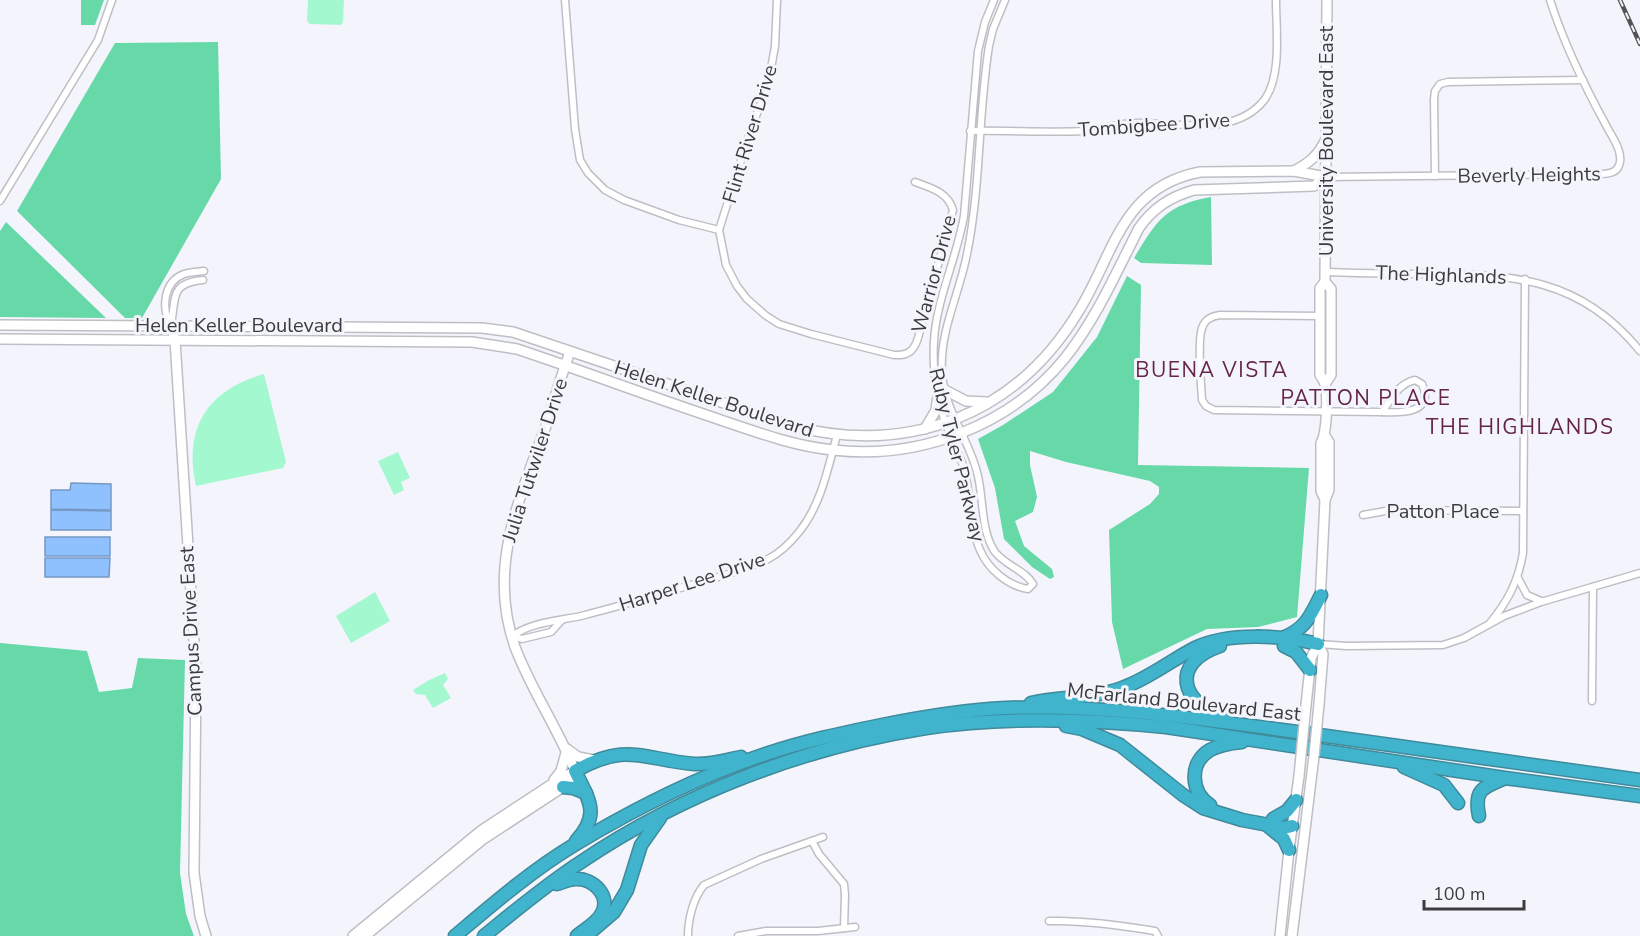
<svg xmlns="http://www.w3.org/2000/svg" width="1640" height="936" viewBox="0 0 1640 936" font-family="'Nunito Sans',sans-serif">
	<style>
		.green { fill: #a4f8d0 }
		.forest { fill: #67d8a7 }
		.water { fill: #8ec1fd; stroke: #7599c4; stroke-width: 1.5 }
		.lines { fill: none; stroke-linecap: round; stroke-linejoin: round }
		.street-casing { stroke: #bebfc5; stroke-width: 9 }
		.secondary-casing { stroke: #bebfc5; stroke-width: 12 }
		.highway-casing { stroke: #3f8a9b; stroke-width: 15 }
		.street { stroke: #fff; stroke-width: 6 }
		.secondary { stroke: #fff; stroke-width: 9 }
		.highway { stroke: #40b4cd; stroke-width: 12 }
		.rail-casing { stroke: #535356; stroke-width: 4.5 }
		.rail { stroke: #f4f5fc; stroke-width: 2; stroke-dasharray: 7; stroke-linecap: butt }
		.secondary-bridge-casing { stroke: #bebfc5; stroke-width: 12; stroke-linecap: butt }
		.secondary-bridge { stroke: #fff; stroke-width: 9 }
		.labels { text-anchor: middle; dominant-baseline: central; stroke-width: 6; stroke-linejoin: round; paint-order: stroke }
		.street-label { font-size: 20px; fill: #3c3c3e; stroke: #f4f5fc }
		.neighbourhood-label { font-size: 21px; letter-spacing: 1.5px; fill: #652545; stroke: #f4f5fc }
	</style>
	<rect width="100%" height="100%" fill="#f4f5fc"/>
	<!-- green -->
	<g class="green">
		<polygon points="308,0 344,0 343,22 341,25 310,24 307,21"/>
		<path d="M264,374L286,462L283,468L196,486C183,428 207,390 264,374Z"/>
		<polygon points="398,452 410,478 401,482 404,490 394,495 378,461"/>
		<polygon points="375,592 390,621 351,643 336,616"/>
		<polygon points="445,673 448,679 443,685 451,698 433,708 425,695 416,694 413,690 429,680"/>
	</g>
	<!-- forest -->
	<g class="forest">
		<polygon points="81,0 104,0 95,25 81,25"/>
		<polygon points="218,42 221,179 142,318 125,318 17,211 115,43"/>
		<path d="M1211,197L1212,265L1141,263L1134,258C1157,220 1166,205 1211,197Z"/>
		<polygon points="6,222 106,318 0,317 0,231"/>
		<polygon points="1127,276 1141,285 1138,465 1309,468 1297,617 1258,627 1207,629 1123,669 1112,622 1109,530 1150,504 1159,494 1159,487 1150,481 1066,462 1030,451 1030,465 1037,497 1033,512 1015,521 1024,546 1052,569 1054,577 1050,579 1032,567 1004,539 995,488 978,439 1003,425 1053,392 1097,337"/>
		<polygon points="0,643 87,651 99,692 132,688 138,658 185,660 180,873 186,914 194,936 0,936"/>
	</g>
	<!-- water -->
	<g class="water">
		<polygon points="71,483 111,484 111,510 51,509 51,490 70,490"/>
		<polygon points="51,510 111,511 111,530 51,530"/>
		<rect x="45" y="537" width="65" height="19"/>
		<polygon points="45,558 110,558 109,577 45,577"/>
	</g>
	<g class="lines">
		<defs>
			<g id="street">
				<polyline points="565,0 575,129 580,160 588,173 605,190 624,200 679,220 719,230"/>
				<path d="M777,0L775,46L769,80L747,141L719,230L726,265L737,286L747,299L765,315L779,324L811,334L894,355C908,356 914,351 918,338L953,210C948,192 931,188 915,182"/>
				<path d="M994,0L985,22L978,51L964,216C957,257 936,301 934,341C932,373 938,406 950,435C954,447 961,457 964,469C971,493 970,528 980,550C988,569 1008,586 1028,589L1033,584C1025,570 1006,566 995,552C980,530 984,497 977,472C968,438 945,410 942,374C939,331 959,296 967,254C981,186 978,115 989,46L993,29L1005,0"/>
				<path d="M970,131C1008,130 1047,133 1085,131C1102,130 1118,123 1135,123C1176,122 1236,138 1265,99C1282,74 1276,30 1276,0"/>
				<polyline points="1435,176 1434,99 1435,91 1440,84 1448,82 1583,80"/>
				<path d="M1326,177L1594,174C1605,174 1618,175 1620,162C1622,150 1612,137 1607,127C1585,87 1564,44 1550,0"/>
				<polyline points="0,201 98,40 112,0"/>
				<path d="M1326,272C1359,273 1393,274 1426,274C1514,274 1581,278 1640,351"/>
				<path d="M1320,316L1220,315C1212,316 1205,319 1202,328C1197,342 1201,383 1202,400L1206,406L1214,410L1382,412"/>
				<path d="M171,325C161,309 163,282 184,274C190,272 197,272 204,271"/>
				<path d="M171,325C176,297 170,283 203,280"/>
				<path d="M1415,380L1422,384C1435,413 1402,413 1382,412C1392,398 1398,384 1415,380Z"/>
				<polyline points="1363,515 1391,510 1523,511"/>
				<polyline points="1518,578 1527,595 1541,601"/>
				<path d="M1490,623C1508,601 1518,582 1523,553L1525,279"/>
				<path d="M512,636C533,621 561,621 585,615C621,606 655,595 691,585C717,577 744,571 768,559C780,553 791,542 799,532C821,505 828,468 837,435"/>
				<polyline points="512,636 522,639 551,632 561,621"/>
				<polyline points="1318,644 1347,646 1443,645 1464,638 1504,616 1541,602 1640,573"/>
				<polyline points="1592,701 1593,587"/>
				<polyline points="812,841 819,854 844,884 845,895 844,928"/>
				<path d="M1049,921C1084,920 1120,925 1155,931L1158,936"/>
				<path d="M688,936C688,920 693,898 704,885L761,859L823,837"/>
				<polyline points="738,936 766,931 818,931 855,927"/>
			</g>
			<g id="secondary">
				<path d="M1294,171C1309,163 1319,155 1326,139"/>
				<path d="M0,325L482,328L513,332L792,426C910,456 1017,415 1080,309C1115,251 1122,187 1200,172L1294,171L1326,177"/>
				<polyline points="171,325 175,340 196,673 194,873 200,916 206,936"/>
				<path d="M0,339L472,342L517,349C583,371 649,396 715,418C754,431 792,446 833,450C919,460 1010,426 1065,358C1096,319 1116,273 1139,228C1153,208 1170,197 1194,190L1314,186L1326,177"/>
				<path d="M570,352C561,376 554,401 546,426C519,500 487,568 515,647C531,690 558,728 575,771"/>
				<polyline points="1325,384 1331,375 1331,289 1325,282"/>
				<polyline points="945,390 966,401 987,402"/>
				<polyline points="925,429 936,410 938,396"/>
				<path d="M1325,500L1321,491V443C1327,433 1328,396 1325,384C1325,383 1321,376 1320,375V288L1325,282L1327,0"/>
				<polyline points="1318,644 1323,654 1319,704"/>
				<polyline points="1306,705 1311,658 1318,644 1325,500 1329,490 1329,442 1325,436"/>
				<polyline points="567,749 578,757 594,760"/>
				<polyline points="554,780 561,771 567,749"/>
				<polyline points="353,936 482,830 549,786 575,771"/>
				<polyline points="365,936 482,840 563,787 574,778 575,771"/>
				<polyline points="1280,936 1289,850 1299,776"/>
				<polyline points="1292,936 1314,756"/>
			</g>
			<g id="highway">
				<path d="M1283,638C1306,628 1310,617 1321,595"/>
				<path d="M1220,646C1170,663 1180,702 1224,719"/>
				<polyline points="1284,646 1296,652 1310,670"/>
				<path d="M1031,703C1061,696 1092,699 1122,688C1148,679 1170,661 1195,648C1227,632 1283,635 1318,644"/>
				<polyline points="1066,726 1082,729 1120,745 1183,795 1203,808 1242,820 1284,828 1292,826"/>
				<polyline points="1404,767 1444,785 1458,803"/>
				<polyline points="563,787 573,788 586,793"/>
				<path d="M1210,805C1191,793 1188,763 1210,750C1219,745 1231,743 1242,742"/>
				<path d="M1479,816C1474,791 1481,788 1503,779"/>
				<polyline points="1273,819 1287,811 1296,800"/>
				<polyline points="1269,827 1284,839 1289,850"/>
				<path d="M576,841C601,814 589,800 575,771C627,742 641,759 694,764C710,765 726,760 741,757"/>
				<path d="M557,884C563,882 569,879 576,879C593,878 611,896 602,913C597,923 585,929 577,936"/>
				<path d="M455,936C493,904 531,871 574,845C634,809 699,776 766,754C804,741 843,733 882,725C922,717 964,710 1006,708C1105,704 1206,720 1305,733C1417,749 1528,764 1640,780"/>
				<path d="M484,936C516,910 547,884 581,862C683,793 805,747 926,728C1005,716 1087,719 1166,727L1505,778L1640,796"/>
				<polyline points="586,936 614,912 627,890 641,845 660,818"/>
			</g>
		</defs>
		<!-- street casing -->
		<use href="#street" class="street-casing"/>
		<!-- secondary casing -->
		<use href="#secondary" class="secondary-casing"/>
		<!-- highway casing -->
		<use href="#highway" class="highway-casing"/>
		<!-- street -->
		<use href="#street" class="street"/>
		<!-- secondary -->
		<use href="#secondary" class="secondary"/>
		<!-- highway -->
		<use href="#highway" class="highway"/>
		<defs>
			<polyline id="rail" points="1620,0 1640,44"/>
		</defs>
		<!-- rail casing -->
		<use href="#rail" class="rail-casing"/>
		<!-- rail -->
		<use href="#rail" class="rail"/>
		<defs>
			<g id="secondary-bridge">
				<polyline points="1314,756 1319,704"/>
				<polyline points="1299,776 1306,705"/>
			</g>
		</defs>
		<!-- secondary-bridge casing -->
		<use href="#secondary-bridge" class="secondary-bridge-casing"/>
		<!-- secondary-bridge -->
		<use href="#secondary-bridge" class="secondary-bridge"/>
	</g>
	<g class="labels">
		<!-- street labels -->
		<g class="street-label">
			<text transform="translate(1154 125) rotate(-4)">Tombigbee Drive</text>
			<text transform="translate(750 134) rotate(-73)">Flint River Drive</text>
			<text transform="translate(1326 141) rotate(-90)">University Boulevard East</text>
			<text transform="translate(1529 175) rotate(-1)">Beverly Heights</text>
			<text transform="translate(934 274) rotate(-75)">Warrior Drive</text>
			<text transform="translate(1441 275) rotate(2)">The Highlands</text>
			<text x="239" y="325">Helen Keller Boulevard</text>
			<text transform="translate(714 399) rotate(18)">Helen Keller Boulevard</text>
			<text transform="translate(957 455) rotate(76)">Ruby Tyler Parkway</text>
			<text transform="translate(535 460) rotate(-72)">Julia Tutwiler Drive</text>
			<text x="1443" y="511">Patton Place</text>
			<text transform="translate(692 582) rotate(-18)">Harper Lee Drive</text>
			<text transform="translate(191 631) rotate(-93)">Campus Drive East</text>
			<text transform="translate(1184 702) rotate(6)">McFarland Boulevard East</text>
		</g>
		<!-- neighbourhood labels -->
		<g class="neighbourhood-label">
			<text x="1212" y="370">BUENA VISTA</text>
			<text x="1366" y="398">PATTON PLACE</text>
			<text x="1520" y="427">THE HIGHLANDS</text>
		</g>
	</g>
	<!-- scale -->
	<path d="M1424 900v9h100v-9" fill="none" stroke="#3c3c3e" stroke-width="3"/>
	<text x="1433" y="900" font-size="18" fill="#3c3c3e" stroke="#f4f5fc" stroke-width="4.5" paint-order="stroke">100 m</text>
</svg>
